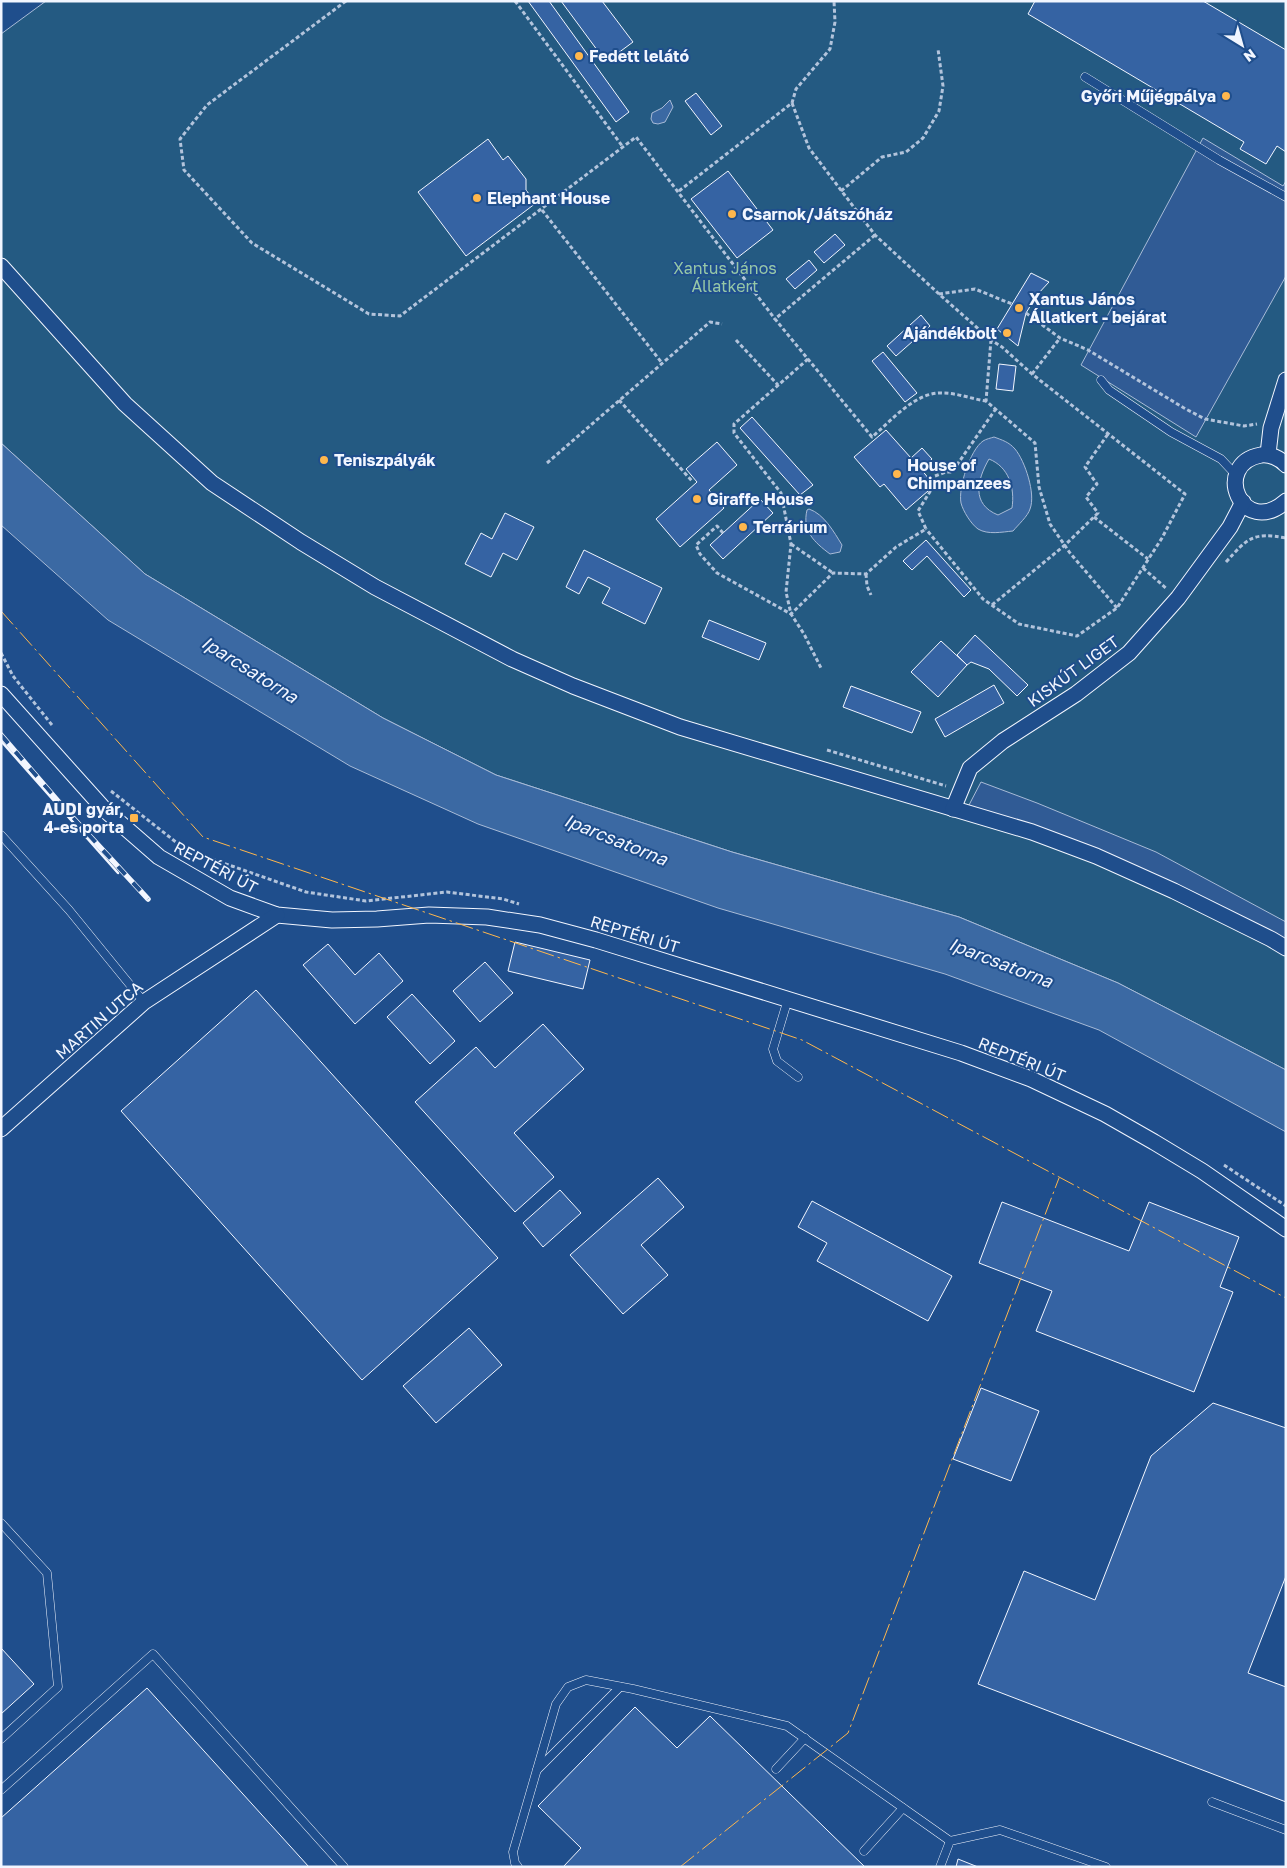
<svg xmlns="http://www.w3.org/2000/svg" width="1287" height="1868" viewBox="0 0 1287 1868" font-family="'Golos Text',sans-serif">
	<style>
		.green { fill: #245a82; stroke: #a8bbd7 }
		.parking { fill: #305b95; stroke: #a8bbd7 }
		.water { fill: #3b69a3; stroke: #a8bbd7; fill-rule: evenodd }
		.building { fill: #3563a3; stroke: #f2f6ff }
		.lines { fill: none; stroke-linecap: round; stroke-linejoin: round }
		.lane-casing { stroke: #f2f6ff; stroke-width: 9 }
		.street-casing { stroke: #f2f6ff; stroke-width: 17 }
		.path { stroke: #b3c4dc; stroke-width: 3; stroke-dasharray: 4 2.5; stroke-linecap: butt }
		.lane { stroke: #1f4e8c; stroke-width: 8 }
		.street { stroke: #1f4e8c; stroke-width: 15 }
		.rail-casing { stroke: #f2f6ff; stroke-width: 5.5 }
		.rail { stroke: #1f4e8c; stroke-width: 4; stroke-dasharray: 11; stroke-linecap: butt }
		.wall { stroke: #f2f6ff; stroke-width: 2.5 }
		.power { stroke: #ffb74d; stroke-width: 1; stroke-dasharray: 18 4 2.5 4; stroke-linecap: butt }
		.poi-dot { fill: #ffb74d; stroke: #1f4e8c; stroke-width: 2 }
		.labels { text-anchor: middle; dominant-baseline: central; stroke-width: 4; stroke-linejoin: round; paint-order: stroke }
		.poi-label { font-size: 16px; font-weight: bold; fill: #f2f6ff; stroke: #1f4e8c; text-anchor: start }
		.park-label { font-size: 16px; fill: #97c8a6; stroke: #1f4e8c }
		.street-label { font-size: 16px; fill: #f2f6ff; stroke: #1f4e8c }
		.water-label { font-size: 18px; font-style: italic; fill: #f2f6ff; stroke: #1f4e8c }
	</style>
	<rect width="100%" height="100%" fill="#1f4e8c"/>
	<!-- green -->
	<polygon class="green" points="46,1 1286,1 1286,1070 1118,983 959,917 732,852 496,775 383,718 145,574 1,443 1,34"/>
	<!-- parking -->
	<g class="parking">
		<polygon points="1203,138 1283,186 1286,181 1286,276 1196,437 1081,365"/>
		<polygon points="981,782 1037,803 1156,852 1286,922 1286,948 1174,891 970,814 969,805"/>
	</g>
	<!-- water -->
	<g class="water">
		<polygon points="670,100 673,107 665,122 658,124 653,123 651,119 652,113 662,108"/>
		<path d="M994,437C1002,440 1009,442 1015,449C1025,461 1036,494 1030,509C1028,516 1018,525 1013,531C1002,532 988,535 978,529C971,524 963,511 961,503C958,488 970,450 983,441C986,439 991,438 994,437ZM989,459C1009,467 1015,488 1012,508L998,515C971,504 977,480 989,459Z"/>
		<polygon points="1,443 145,574 383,718 496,775 732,852 959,917 1118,983 1286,1070 1286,1132 1099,1030 945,974 718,908 478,824 350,766 108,620 1,525"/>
		<path d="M809,509C824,514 834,532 842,545L840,552L830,554C814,542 802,531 807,510Z"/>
	</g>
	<!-- building -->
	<g class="building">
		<polygon points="528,1 549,1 629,112 616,122"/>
		<polygon points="561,1 602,1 633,42 606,62"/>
		<polygon points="1035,1 1203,1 1286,50 1286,152 1277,146 1266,164 1240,149 1244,142 1028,14"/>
		<polygon points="696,93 722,126 711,135 685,101"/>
		<polygon points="488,139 503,160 508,156 526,179 526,190 536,203 466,256 418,192"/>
		<polygon points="728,171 773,230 737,258 691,199"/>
		<polygon points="835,234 845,245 824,263 814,252"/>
		<polygon points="809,260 817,270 795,289 786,279"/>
		<polygon points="1031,273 1049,282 1037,295 1026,313 1018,346 997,329"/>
		<polygon points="921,315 930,326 896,356 887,346"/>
		<polygon points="883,352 917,393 905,402 872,361"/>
		<polygon points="999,364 1016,366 1013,391 996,389"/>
		<polygon points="752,417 813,485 800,495 740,428"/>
		<polygon points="886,430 911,458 922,448 932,459 921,469 929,479 928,491 906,510 884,484 880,487 854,457"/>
		<polygon points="717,442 737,465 709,490 724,508 680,547 656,519 697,482 686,469"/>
		<polygon points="760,499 773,513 723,559 710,545"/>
		<polygon points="505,513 534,527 517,560 503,553 491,577 465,564 481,533 492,539"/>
		<polygon points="926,540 971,590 964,597 927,556 912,570 903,561"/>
		<polygon points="584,550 662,588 645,624 602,603 610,588 588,577 579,594 566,587"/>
		<polygon points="709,620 766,643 759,660 702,637"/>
		<polygon points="975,635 1028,685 1017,696 989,669 971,662 967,665 957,655"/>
		<polygon points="941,641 967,665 938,697 911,672"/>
		<polygon points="994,685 1004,703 945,737 935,719"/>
		<polygon points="851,686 921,712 912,733 843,707"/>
		<polygon points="515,942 590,960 583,989 508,971"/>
		<polygon points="328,944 355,975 379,953 403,981 355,1024 303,965"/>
		<polygon points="485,962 513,993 480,1022 453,991"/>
		<polygon points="256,990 498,1258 362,1380 121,1111"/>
		<polygon points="412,994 455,1041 430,1064 387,1017"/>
		<polygon points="543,1024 584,1069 514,1133 554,1177 515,1212 415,1102 476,1047 495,1068"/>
		<polygon points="658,1178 684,1207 641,1245 668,1275 623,1314 570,1255"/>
		<polygon points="560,1190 581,1213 543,1247 523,1223"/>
		<polygon points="812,1201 952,1276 928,1321 817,1261 827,1243 798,1227"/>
		<polygon points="1002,1202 1129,1251 1149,1202 1239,1237 1220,1287 1233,1292 1194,1392 1036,1331 1052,1291 979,1263"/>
		<polygon points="469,1328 502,1365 436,1423 403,1386"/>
		<polygon points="981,1388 1039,1411 1011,1481 953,1459"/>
		<polygon points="1213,1403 1286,1428 1286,1576 1248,1673 1286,1687 1286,1802 978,1684 1024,1571 1095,1600 1151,1456"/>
		<polygon points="1,1648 34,1684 1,1714"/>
		<polygon points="147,1688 309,1867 1,1867 1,1818"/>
		<polygon points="635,1707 677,1748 710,1716 865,1867 563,1867 581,1848 538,1806"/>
		<polygon points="958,1859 978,1867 956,1867"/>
	</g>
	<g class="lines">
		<defs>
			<g id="lane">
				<polyline points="1085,77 1219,160 1286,197"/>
				<polyline points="1101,380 1109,390 1171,432 1221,459 1236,475"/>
				<polyline points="1,835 69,910 144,1002"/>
				<polyline points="788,999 773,1049 777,1061 798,1077"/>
				<polyline points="1,1523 47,1573 58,1687 1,1739"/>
				<polyline points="776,1769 805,1738"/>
				<polyline points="537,1770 620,1687"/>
				<polyline points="1,1790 153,1654 344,1867"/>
				<polyline points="1212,1802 1286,1830"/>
				<polyline points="864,1851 903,1808"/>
				<polyline points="518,1867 515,1863 513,1852 556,1704 568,1687 586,1680 633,1689 787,1726 950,1841"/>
				<polyline points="940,1867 950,1841 1000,1830 1106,1867"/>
			</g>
			<g id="street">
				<polyline points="1,266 125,404 212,483 301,542 375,587 512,659 573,686 680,727 1032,832 1096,856 1174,891 1271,939 1286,948"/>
				<polyline points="1268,454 1271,428 1286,380"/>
				<path d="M1286,465C1280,458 1270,454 1261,455C1211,464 1242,540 1286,501"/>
				<polyline points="1,694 105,810 159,857 230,898 277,915 332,920 377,919 429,915 487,917 540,925 596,940 961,1053 1031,1079 1105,1114 1154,1142 1202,1171 1286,1229"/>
				<polyline points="953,809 970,768 1003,741 1076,694 1129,653 1178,598 1230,527 1243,502"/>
				<polyline points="1,1129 144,1002 277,915"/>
			</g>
		</defs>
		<!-- lane casing -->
		<use href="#lane" class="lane-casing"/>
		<!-- street casing -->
		<use href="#street" class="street-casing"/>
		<!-- path -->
		<g class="path">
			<polyline points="346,1 207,105 180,139 184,170 252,243 369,314 400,316 636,137 775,319"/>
			<polyline points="515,1 623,147"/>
			<polyline points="792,103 809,148 875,235 939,294 991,340 1002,347 1032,374 1185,494 1162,538 1117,608 1077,636 1019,624 983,599 926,529"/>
			<polyline points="679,191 792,103 796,89 830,49 835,22 834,1"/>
			<polyline points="841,191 882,157 906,152 923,138 939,111 943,86 938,49"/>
			<polyline points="542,210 662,363"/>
			<path d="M875,235L775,319L872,437C891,421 916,391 943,393C957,393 972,399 986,401"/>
			<polyline points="939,294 975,289 1012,304"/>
			<polyline points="1026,313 1060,338 1088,350 1184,408 1205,419 1244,426 1257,424"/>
			<polyline points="736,340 778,385"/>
			<polyline points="991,340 986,401 1035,443 1039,487 1050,524 1070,553 1117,608"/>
			<polyline points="808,359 734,424 734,433 781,493 791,544 786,592 791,614 804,634 821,668"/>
			<polyline points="1032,374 1060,338"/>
			<polyline points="619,400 692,481"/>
			<polyline points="547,463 710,322 722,324"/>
			<polyline points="1094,517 1148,559"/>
			<polyline points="723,533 717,526 696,545 700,554 717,573 791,614 833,573 866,574 896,547 926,529 918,511 931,490 935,476 946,472 952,472 995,410"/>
			<polyline points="791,544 833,573"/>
			<path d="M1226,562C1248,538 1252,532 1286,538"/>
			<polyline points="1143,568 1167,589"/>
			<polyline points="866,574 867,586 871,595"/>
			<polyline points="992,605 1065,545 1098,513 1086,497 1097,484 1085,467 1108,434"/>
			<polyline points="1,653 13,676 52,725"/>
			<polyline points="827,750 946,786"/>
			<polyline points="111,791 186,850 306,892 366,901 447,892 503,899 519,904"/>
			<polyline points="1224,1165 1286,1206"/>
		</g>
		<!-- lane -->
		<use href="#lane" class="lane"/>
		<!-- street -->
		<use href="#street" class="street"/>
		<defs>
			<polyline id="rail" points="1,735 63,807 148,899"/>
		</defs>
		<!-- rail casing -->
		<use href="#rail" class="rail-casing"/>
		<!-- rail -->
		<use href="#rail" class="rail"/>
		<!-- wall -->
		<polyline class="wall" points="1,741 118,873"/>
		<!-- power -->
		<g class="power">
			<polyline points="1,611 203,837 802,1040 1286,1298"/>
			<polyline points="680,1867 848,1733 1059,1178"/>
		</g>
	</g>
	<!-- markers -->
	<g class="poi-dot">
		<circle cx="579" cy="56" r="5"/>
		<circle cx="1226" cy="96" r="5"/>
		<circle cx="477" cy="198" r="5"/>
		<circle cx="732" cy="214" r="5"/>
		<circle cx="1019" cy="308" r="5"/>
		<circle cx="1007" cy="333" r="5"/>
		<circle cx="324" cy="460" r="5"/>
		<circle cx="897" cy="474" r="5"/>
		<circle cx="697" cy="499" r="5"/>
		<circle cx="743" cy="527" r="5"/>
		<rect x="129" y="813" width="10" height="10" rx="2.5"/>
	</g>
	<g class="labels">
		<!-- poi labels -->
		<g class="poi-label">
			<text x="589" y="56">Fedett lelátó</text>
			<text x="1216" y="96" text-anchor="end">Győri Műjégpálya</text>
			<text x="487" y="198">Elephant House</text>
			<text x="742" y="214">Csarnok/Játszóház</text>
			<text x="1029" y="299">Xantus János<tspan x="1029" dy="18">Állatkert - bejárat</tspan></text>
			<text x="997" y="333" text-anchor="end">Ajándékbolt</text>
			<text x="334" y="460">Teniszpályák</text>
			<text x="907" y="465">House of<tspan x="907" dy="18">Chimpanzees</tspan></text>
			<text x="707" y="499">Giraffe House</text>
			<text x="753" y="527">Terrárium</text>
			<text x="124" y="809" text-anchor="end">AUDI gyár,<tspan x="124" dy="18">4-es porta</tspan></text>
		</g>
		<!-- park labels -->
		<g class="park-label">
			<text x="725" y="268">Xantus János<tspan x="725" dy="18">Állatkert</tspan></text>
		</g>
		<!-- street labels -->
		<g class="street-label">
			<text transform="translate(1073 671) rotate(-36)">KISKÚT LIGET</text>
			<text transform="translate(216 867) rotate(28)">REPTÉRI ÚT</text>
			<text transform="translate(635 934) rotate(17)">REPTÉRI ÚT</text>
			<text transform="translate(99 1020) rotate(-41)">MARTIN UTCA</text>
			<text transform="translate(1022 1059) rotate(22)">REPTÉRI ÚT</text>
		</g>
		<!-- water labels -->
		<g class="water-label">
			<text transform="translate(250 669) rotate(32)">Iparcsatorna</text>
			<text transform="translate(616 839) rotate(22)">Iparcsatorna</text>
			<text transform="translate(1001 962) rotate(21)">Iparcsatorna</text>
		</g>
	</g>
	<!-- border -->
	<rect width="1287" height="1868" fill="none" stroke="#f2f6ff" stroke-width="5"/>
	<!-- north arrow -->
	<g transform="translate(1242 45) rotate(143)" stroke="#1f4e8c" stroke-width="4" paint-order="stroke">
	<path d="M0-4L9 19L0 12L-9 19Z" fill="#f2f6ff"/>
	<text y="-8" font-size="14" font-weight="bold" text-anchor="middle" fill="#f2f6ff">N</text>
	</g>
</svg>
